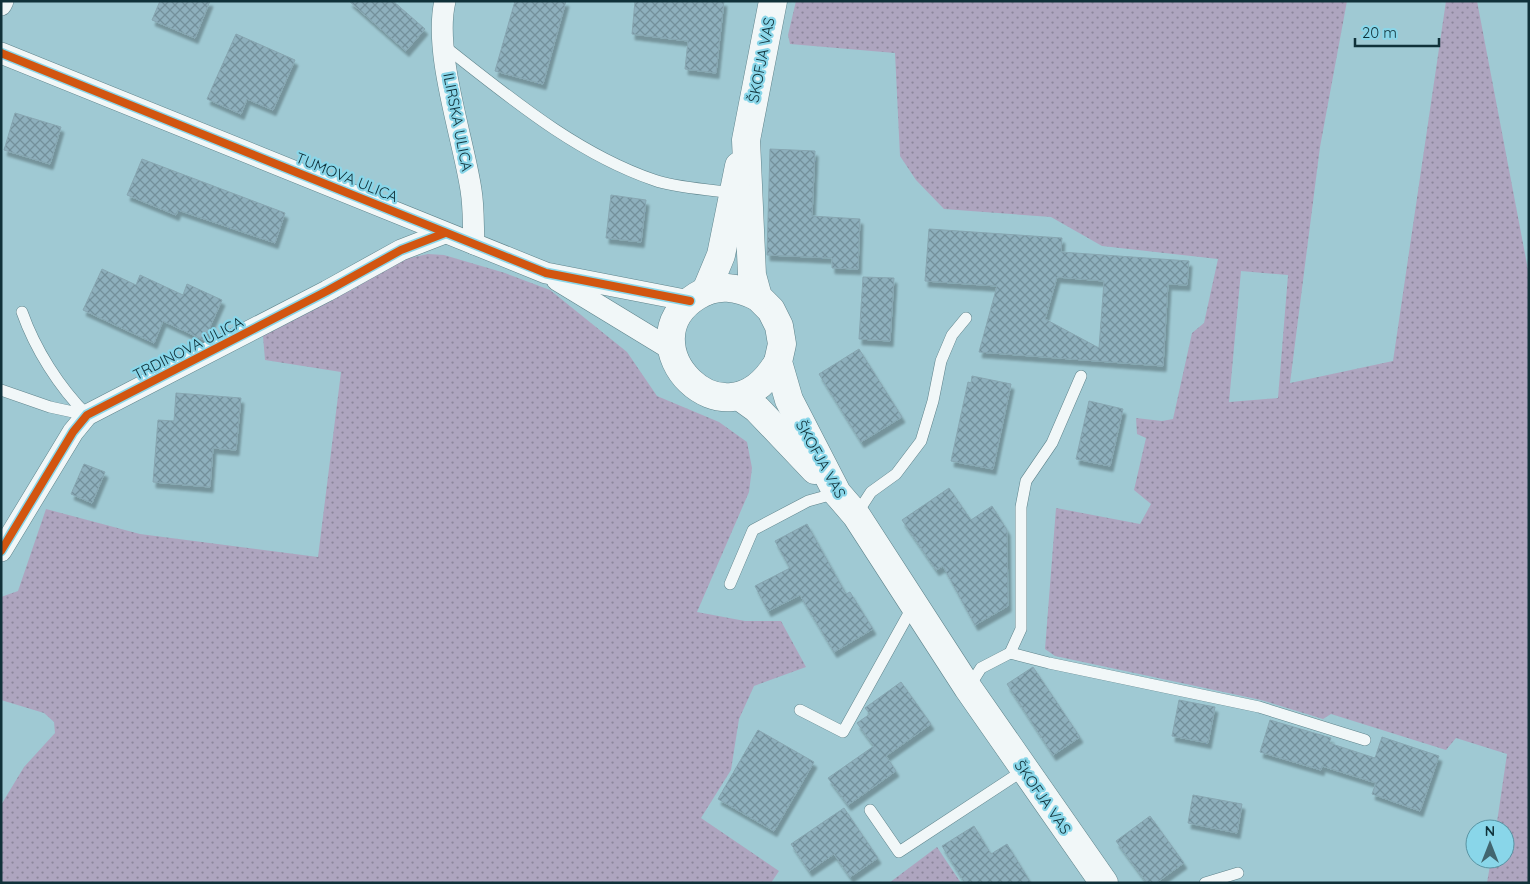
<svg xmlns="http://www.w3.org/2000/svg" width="1530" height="884" viewBox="0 0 1530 884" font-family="Quicksand,sans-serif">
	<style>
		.grass { fill: url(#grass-dots); fill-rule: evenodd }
		.building { fill: url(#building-cross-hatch); stroke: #87a6b1; fill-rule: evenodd; filter: url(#shadow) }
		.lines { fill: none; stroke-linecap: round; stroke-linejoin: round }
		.service-casing { stroke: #5e838b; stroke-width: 12 }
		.minor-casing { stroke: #5e838b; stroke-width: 22 }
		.secondary-casing { stroke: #5e838b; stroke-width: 29 }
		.service { stroke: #f1f7f8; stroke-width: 11 }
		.minor { stroke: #f1f7f8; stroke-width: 21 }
		.secondary { stroke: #f1f7f8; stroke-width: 28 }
		.cycleway-casing { stroke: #89d6e9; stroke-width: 11 }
		.cycleway { stroke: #d25510; stroke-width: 8 }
		.labels { text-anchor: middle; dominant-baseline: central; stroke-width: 4.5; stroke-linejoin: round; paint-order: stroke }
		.street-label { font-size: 15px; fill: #103139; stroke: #89d6e9 }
	</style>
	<defs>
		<pattern id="grass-dots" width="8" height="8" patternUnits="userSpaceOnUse" patternTransform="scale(1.25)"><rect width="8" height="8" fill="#aea5bf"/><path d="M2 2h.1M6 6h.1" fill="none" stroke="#8c879c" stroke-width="1.8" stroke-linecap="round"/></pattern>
		<pattern id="building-cross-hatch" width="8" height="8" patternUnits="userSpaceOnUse" patternTransform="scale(1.25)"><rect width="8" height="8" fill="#8eb0bd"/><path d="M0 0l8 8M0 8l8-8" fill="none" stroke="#73909b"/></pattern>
		<filter id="shadow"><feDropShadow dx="3" dy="5.5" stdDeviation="1" flood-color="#0004"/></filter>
	</defs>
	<rect width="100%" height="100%" fill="#9fc9d3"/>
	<!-- grass -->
	<g class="grass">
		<path d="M796,1H1347L1320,147L1290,383L1393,361L1446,1H1477L1529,275V883H1487L1491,859H1505V829H1496L1507,754L1456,738L1446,750L1331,714L1323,719L1261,700L1055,656L1045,649L1056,508L1140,524L1151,504L1134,490L1146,438L1137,434L1136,418L1162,421L1173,419L1192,333L1204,323L1218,259L1102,246L1051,217L944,209L916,180L900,156L895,53L790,44L788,35ZM1241,271L1288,275L1278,398L1229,402Z"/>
		<polygon points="428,254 444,255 505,273 550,290 627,352 657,396 719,422 747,442 752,468 749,492 697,612 745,621 781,621 806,667 754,686 739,719 731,770 701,818 779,871 771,883 1,883 1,805 24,767 55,733 54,722 44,713 1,700 1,597 18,591 46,509 140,534 318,557 341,372 265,360 263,336 327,300 354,289 373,276 405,259"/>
		<polygon points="937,847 961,883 889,883"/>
	</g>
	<!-- building -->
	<g class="building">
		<polygon points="160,1 210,1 195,38 152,20"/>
		<polygon points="349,1 393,1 425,29 406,51"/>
		<polygon points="515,1 566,1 543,84 495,71"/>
		<polygon points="635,1 724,1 716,73 685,69 688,41 632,34"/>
		<polygon points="236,34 295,60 273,110 247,99 241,114 207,99"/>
		<polygon points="15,113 61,127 50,164 4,150"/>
		<polygon points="770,149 815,151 812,216 860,219 858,269 832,268 832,258 767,255"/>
		<polygon points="142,159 285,213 275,243 178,210 176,215 127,195"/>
		<polygon points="611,195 646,200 641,242 606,238"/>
		<path d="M929,229L1062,238L1061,252L1189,261L1187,285L1168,284L1163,366L979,352L997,286L925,281ZM1057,277L1104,281L1099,348L1045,319Z"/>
		<polygon points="102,269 136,285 140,275 183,295 187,284 222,300 204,340 163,321 154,343 83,310"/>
		<polygon points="863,277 894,278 890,341 859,339"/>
		<polygon points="859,349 902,417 861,442 819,374"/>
		<polygon points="972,376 1011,384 993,469 951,461 968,382 971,383"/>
		<polygon points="176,393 241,398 236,450 213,448 210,487 153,482 158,420 174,421"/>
		<polygon points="1089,401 1123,409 1110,466 1076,459"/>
		<polygon points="84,464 105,472 92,503 71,494"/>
		<polygon points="949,488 971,520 992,506 1007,530 1008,606 975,625 943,566 936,570 902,520"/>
		<polygon points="807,524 846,594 850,592 873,629 834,652 800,595 768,611 755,586 790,568 775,541"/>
		<polygon points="1033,667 1080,737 1053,755 1007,684"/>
		<polygon points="901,682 931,724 886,756 896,771 848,805 828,778 874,746 857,723 870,714 865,708"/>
		<polygon points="1179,700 1215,707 1208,743 1172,736"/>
		<polygon points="1270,720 1331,738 1329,743 1375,758 1382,737 1439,756 1420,811 1372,794 1376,783 1322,766 1321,770 1260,752"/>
		<polygon points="758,730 814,762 774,831 718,799"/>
		<polygon points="1193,795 1242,804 1237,833 1188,823"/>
		<polygon points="844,808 878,858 850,877 834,854 809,871 791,844"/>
		<polygon points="1150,816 1184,863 1156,883 1147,883 1116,841"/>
		<polygon points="974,826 991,854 1007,844 1031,883 965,883 942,846"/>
	</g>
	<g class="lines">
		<defs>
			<g id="service">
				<path d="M444,46C508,96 575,153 654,180C676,188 708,189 732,193"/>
				<path d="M22,312C35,349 59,387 87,415"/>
				<polyline points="1,390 50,407 87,415"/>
				<polyline points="856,515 871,492 896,474 921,441 933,401 941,361 952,335 966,318"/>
				<polyline points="730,584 753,530 808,501 837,493"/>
				<polyline points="1010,653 1049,663 1259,707 1365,740"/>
				<polyline points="969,687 981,668 1010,653 1021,629 1021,507 1026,481 1052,443 1081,376"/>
				<polyline points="800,710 843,732 913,606"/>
				<polyline points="870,810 899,852 1024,770"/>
				<polyline points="1205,883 1238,873"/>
			</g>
			<g id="minor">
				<path d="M445,1C433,52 463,137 471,190C474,208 473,226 474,244"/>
				<polyline points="1,5 3,1"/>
				<polyline points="1,53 546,273 690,301"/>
				<polyline points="557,280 672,350"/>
				<polyline points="1,551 73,432 87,415 327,291 401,250 445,233"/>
			</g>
			<g id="secondary">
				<polyline points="773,1 746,140 752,275 758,297 771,310 779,326 782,344 778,362 789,400 837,493 856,515 968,688 1104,883"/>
				<polyline points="706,291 721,255 739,166"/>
				<path d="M758,297C737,287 718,283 697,296C623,342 724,454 778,362"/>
				<polyline points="739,396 757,409 815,470"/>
			</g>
		</defs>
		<!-- service casing -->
		<use href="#service" class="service-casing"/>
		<!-- minor casing -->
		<use href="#minor" class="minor-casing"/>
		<!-- secondary casing -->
		<use href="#secondary" class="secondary-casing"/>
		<!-- service -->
		<use href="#service" class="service"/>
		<!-- minor -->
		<use href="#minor" class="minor"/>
		<!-- secondary -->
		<use href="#secondary" class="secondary"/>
		<defs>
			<g id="cycleway">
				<polyline points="1,53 546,273 690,301"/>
				<polyline points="1,551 73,432 87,415 327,291 401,250 445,233"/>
			</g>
		</defs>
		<!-- cycleway casing -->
		<use href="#cycleway" class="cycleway-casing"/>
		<!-- cycleway -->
		<use href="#cycleway" class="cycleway"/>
	</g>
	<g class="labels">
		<!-- street labels -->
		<g class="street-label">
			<text transform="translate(761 60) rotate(-79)">ŠKOFJA VAS</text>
			<text transform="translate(458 122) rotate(79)">ILIRSKA ULICA</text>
			<text transform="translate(347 177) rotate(22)">TUMOVA ULICA</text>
			<text transform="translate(188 348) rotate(-27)">TRDINOVA ULICA</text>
			<text transform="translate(821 459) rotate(61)">ŠKOFJA VAS</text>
			<text transform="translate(1043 797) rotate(55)">ŠKOFJA VAS</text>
		</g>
	</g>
	<!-- border -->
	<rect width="1530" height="884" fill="none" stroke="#103139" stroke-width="5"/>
	<!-- north arrow -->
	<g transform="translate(1490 844)"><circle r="24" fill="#89d6e9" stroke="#5994a3"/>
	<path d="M0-4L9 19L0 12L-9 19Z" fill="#42666f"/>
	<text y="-8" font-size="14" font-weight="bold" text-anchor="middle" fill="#103139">N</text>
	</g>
	<!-- scale -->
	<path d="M1355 38v8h84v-8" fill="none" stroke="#103139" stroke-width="2.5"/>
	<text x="1362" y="38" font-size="15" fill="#103139" stroke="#89d6e9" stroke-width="4" paint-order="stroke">20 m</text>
</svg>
